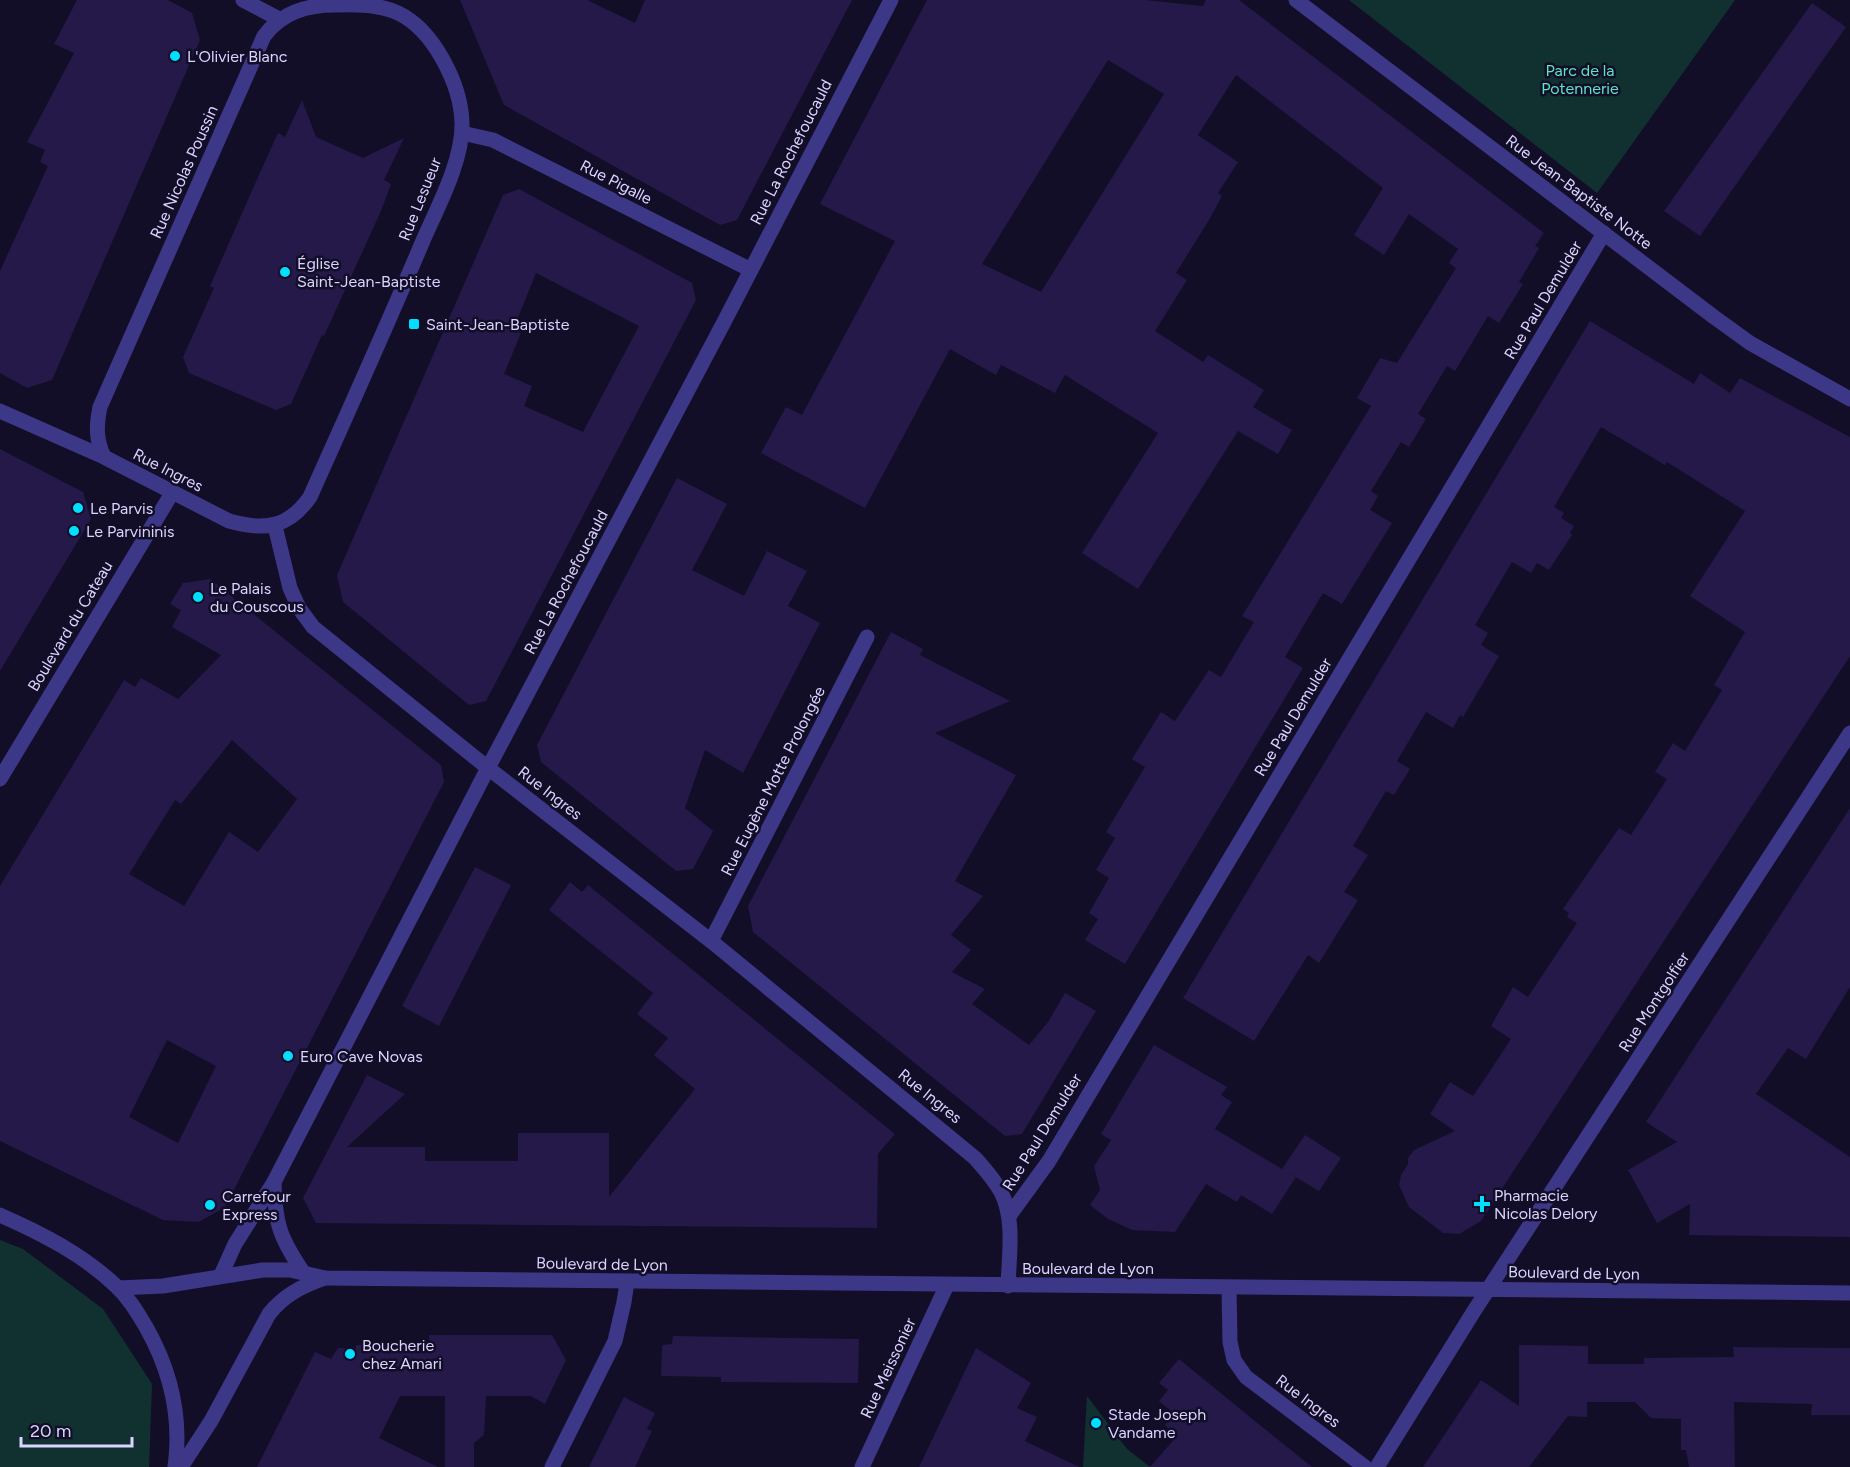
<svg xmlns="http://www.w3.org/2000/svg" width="1850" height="1467" viewBox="0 0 1850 1467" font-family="Figtree,sans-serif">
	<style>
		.green { fill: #113131 }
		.building { fill: #241949; fill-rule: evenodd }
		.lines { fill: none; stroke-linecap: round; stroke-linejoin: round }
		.minor { stroke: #3d3788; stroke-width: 15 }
		.poi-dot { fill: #00dfff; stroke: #130e27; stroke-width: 2 }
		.labels { text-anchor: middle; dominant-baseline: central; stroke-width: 5; stroke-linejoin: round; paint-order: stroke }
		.poi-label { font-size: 16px; fill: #dad4ff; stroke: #130e27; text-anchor: start }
		.park-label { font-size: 16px; fill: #5be5c6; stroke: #130e27 }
		.street-label { font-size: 16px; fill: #dad4ff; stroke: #130e27 }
	</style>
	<rect width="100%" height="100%" fill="#130e27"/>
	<!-- green -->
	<g class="green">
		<polygon points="1349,0 1735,0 1597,193"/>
		<polygon points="0,1240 23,1249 103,1309 152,1384 149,1467 0,1467"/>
		<polygon points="1087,1396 1127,1449 1150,1467 1083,1467"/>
	</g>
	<!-- building -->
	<g class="building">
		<polygon points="77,0 168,0 192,13 200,40 52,380 27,388 0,373 0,271 48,166 40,162 45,150 27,142 74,53 54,44"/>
		<polygon points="460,0 587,0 635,23 645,0 852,0 737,220 720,225 504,105"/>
		<path d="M927,0H1145L1203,6L1206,0H1239L1544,233L1535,246L1539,248L1519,282L1523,284L1499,323L1488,316L1455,371L1447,366L1418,414L1426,419L1409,447L1401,442L1371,491L1378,496L1370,510L1392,523L1342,604L1323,593L1301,630L1285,657L1303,668L1125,964L1085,940L1098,919L1089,913L1109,878L1096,870L1115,838L1106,832L1145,767L1132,759L1161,712L1175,721L1209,670L1221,677L1254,622L1242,616L1371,406L1357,398L1380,358L1397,363L1456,268L1449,263L1458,249L1409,214L1384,255L1354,235L1383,188L1236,75L1198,135L1238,162L1218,193L1222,196L1209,220L1176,273L1187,280L1155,331L1203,362L1208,355L1264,390L1253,407L1292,430L1278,454L1238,431L1138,589L1082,553L1158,433L1065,375L1055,393L1001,365L996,375L950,349L865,508L761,453L786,407L802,415L895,241L820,204ZM1108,60L1164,94L1041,292L982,264Z"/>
		<polygon points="1812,3 1846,27 1700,236 1664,211"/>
		<polygon points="302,100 316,137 363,158 404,138 384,180 391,184 381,211 324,336 322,335 291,404 276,410 189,373 183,357 214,288 210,286 262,168 278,133 285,137"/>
		<path d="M519,189L692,283L696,300L486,701L469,705L343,602L337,575L503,195ZM536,273L639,326L583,432L524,406L532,386L504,374L521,333L513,330Z"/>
		<polygon points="1590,321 1694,384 1700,373 1730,393 1740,378 1850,437 1850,656 1481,1221 1459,1234 1443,1233 1409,1207 1399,1185 1401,1175 1408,1164 1408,1158 1414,1150 1455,1131 1430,1114 1450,1082 1473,1096 1488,1074 1511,1039 1491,1026 1513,987 1528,997 1577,923 1567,917 1569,913 1563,909 1619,828 1631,835 1667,779 1655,772 1673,743 1685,751 1722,690 1714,685 1745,632 1690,596 1745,511 1667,462 1665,465 1601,427 1554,507 1564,513 1561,518 1574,526 1570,533 1572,535 1549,570 1537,563 1531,573 1512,562 1475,625 1488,633 1481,645 1499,656 1463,717 1460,715 1453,728 1426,712 1397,761 1410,769 1394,795 1386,791 1353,846 1368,855 1344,892 1358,900 1319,963 1308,955 1254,1041 1183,998"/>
		<polygon points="0,449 83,492 91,519 0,671"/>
		<polygon points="677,478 727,504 692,570 744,596 767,551 807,571 788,606 820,623 743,773 705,750 685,808 713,831 693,869 676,871 541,762 537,745"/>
		<path d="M210,579L441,765L444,782L225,1207L199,1222L163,1220L0,1141V886L124,680L135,687L141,678L178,699L221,655L172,627L181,610L170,604L183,583ZM232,740L297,799L258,852L229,832L184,906L129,874L175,800L181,804ZM167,1040L216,1066L178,1143L129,1117Z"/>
		<polygon points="891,632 923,649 920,655 1010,701 935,733 1016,775 955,881 983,896 951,935 971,950 952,972 985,989 972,1004 1029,1045 1048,1022 1065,993 1096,1011 1022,1134 1005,1136 753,932 748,906"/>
		<polygon points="1850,808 1850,987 1806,1059 1788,1048 1756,1094 1850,1157 1850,1237 1689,1235 1690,1204 1657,1223 1628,1170 1677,1142 1646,1122"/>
		<polygon points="475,867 511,885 439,1026 402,1006"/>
		<polygon points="570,882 582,892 588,885 895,1134 878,1154 877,1228 316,1223 303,1198 367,1075 405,1094 347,1147 425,1147 425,1161 518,1161 518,1133 609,1133 609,1197 695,1089 654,1055 668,1038 637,1014 653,993 549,910"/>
		<polygon points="1154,1045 1227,1087 1221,1095 1232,1102 1215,1129 1282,1169 1305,1135 1341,1158 1319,1191 1287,1172 1296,1177 1272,1214 1241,1195 1237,1202 1206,1184 1175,1232 1132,1230 1108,1219 1090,1205 1100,1190 1094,1166 1111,1140 1101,1134"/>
		<polygon points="429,1335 552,1335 566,1360 545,1404 531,1396 486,1396 484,1435 474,1443 474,1467 445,1467 445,1396 400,1396 379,1438 438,1467 257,1467 315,1352 331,1359 338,1348 356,1349 356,1345 429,1347"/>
		<polygon points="673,1336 859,1339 858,1383 721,1382 721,1377 661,1376 662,1345 672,1344"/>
		<polygon points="1519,1345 1588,1346 1588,1364 1644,1364 1644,1358 1734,1357 1733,1347 1850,1348 1850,1415 1811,1415 1812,1404 1734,1402 1735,1467 1689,1467 1686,1450 1681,1450 1681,1419 1651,1418 1635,1402 1587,1402 1587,1417 1568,1416 1529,1467 1423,1467 1481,1380 1519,1406"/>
		<polygon points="976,1348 1031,1383 1017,1408 1037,1417 1025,1441 1079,1467 919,1467"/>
		<polygon points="1179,1359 1250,1417 1312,1467 1150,1467 1177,1436 1165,1425 1175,1414 1159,1401 1168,1390 1159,1383"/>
		<polygon points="624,1397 655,1413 647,1429 652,1431 635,1467 589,1467"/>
	</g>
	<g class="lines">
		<!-- minor -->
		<g class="minor">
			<polyline points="243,0 279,19"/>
			<polyline points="1296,0 1714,317 1750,343 1850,399"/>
			<polyline points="462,133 493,140 751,270"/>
			<path d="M0,411L104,457L229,521C265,531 288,528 310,497C348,412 386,328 422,243C437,208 463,161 462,123C461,85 434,30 398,13C379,4 356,4 336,5C307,5 282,12 264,36L100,407C96,426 96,440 104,457"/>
			<path d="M275,526L290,588L299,608L313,627L488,768L711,941L975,1158C984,1168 994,1179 1001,1192C1015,1219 1009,1256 1008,1286"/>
			<polyline points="0,779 172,493"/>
			<polyline points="711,941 867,637"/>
			<path d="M274,1182C275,1224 280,1238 303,1272"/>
			<path d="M0,1215C41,1233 84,1255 116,1286C129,1298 137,1312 146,1327C171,1371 182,1416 175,1467"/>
			<polyline points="1009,1216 1049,1161 1604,233"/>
			<polyline points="221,1275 235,1244 274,1182 488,768 724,322 891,0"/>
			<polyline points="118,1288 163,1286 263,1270 290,1270 325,1278 1850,1293"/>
			<polyline points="1229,1288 1230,1342 1234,1360 1246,1377 1365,1467"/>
			<path d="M181,1467L211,1421L269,1314C284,1295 302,1286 325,1278"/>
			<polyline points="552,1467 615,1341 624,1302 627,1282"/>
			<polyline points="862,1467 947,1285"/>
			<polyline points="1377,1467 1474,1311 1850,733"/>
		</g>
	</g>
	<!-- markers -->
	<g class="poi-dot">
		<circle cx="175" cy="56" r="6"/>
		<circle cx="285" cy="272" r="6"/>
		<rect x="408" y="318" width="12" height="12" rx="3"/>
		<circle cx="78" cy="508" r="6"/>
		<circle cx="74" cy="531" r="6"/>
		<circle cx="198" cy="597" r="6"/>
		<circle cx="288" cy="1056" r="6"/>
		<path d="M1479 1195h6v6h6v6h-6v6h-6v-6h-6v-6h6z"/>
		<circle cx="210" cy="1205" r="6"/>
		<circle cx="350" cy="1354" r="6"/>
		<circle cx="1096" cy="1423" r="6"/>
	</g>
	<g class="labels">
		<!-- poi labels -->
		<g class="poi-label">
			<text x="187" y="56">L'Olivier Blanc</text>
			<text x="297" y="263">Église<tspan x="297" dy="18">Saint-Jean-Baptiste</tspan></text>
			<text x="426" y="324">Saint-Jean-Baptiste</text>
			<text x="90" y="508">Le Parvis</text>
			<text x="86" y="531">Le Parvininis</text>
			<text x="210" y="588">Le Palais<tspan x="210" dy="18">du Couscous</tspan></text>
			<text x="300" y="1056">Euro Cave Novas</text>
			<text x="1494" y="1195">Pharmacie<tspan x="1494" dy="18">Nicolas Delory</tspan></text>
			<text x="222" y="1196">Carrefour<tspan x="222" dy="18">Express</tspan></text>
			<text x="362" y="1345">Boucherie<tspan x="362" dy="18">chez Amari</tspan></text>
			<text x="1108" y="1414">Stade Joseph<tspan x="1108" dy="18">Vandame</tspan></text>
		</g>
		<!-- park labels -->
		<g class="park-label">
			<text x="1580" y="70">Parc de la<tspan x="1580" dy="18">Potennerie</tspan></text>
		</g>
		<!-- street labels -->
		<g class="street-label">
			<text transform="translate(791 152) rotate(-63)">Rue La Rochefoucauld</text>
			<text transform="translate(184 172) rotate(-66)">Rue Nicolas Poussin</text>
			<text transform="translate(616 182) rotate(27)">Rue Pigalle</text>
			<text transform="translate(1579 192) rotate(37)">Rue Jean-Baptiste Notte</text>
			<text transform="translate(420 199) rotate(-68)">Rue Lesueur</text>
			<text transform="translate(1543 300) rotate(-59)">Rue Paul Demulder</text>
			<text transform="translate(168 470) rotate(27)">Rue Ingres</text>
			<text transform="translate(566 582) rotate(-62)">Rue La Rochefoucauld</text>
			<text transform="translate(70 626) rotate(-59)">Boulevard du Cateau</text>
			<text transform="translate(1293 717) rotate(-59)">Rue Paul Demulder</text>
			<text transform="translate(773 781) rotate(-63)">Rue Eugène Motte Prolongée</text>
			<text transform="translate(550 793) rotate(38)">Rue Ingres</text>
			<text transform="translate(1654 1002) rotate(-57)">Rue Montgolfier</text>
			<text transform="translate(930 1096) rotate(39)">Rue Ingres</text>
			<text transform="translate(1042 1132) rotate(-58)">Rue Paul Demulder</text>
			<text transform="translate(602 1264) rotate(1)">Boulevard de Lyon</text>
			<text x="1088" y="1268">Boulevard de Lyon</text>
			<text transform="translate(1574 1273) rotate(1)">Boulevard de Lyon</text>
			<text transform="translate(888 1368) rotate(-65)">Rue Meissonier</text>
			<text transform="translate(1308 1401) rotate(37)">Rue Ingres</text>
		</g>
	</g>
	<!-- scale -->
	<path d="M21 1437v9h111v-9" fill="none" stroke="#dad4ff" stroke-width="3"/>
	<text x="30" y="1437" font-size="18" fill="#dad4ff" stroke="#130e27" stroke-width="4.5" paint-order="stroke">20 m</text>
</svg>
